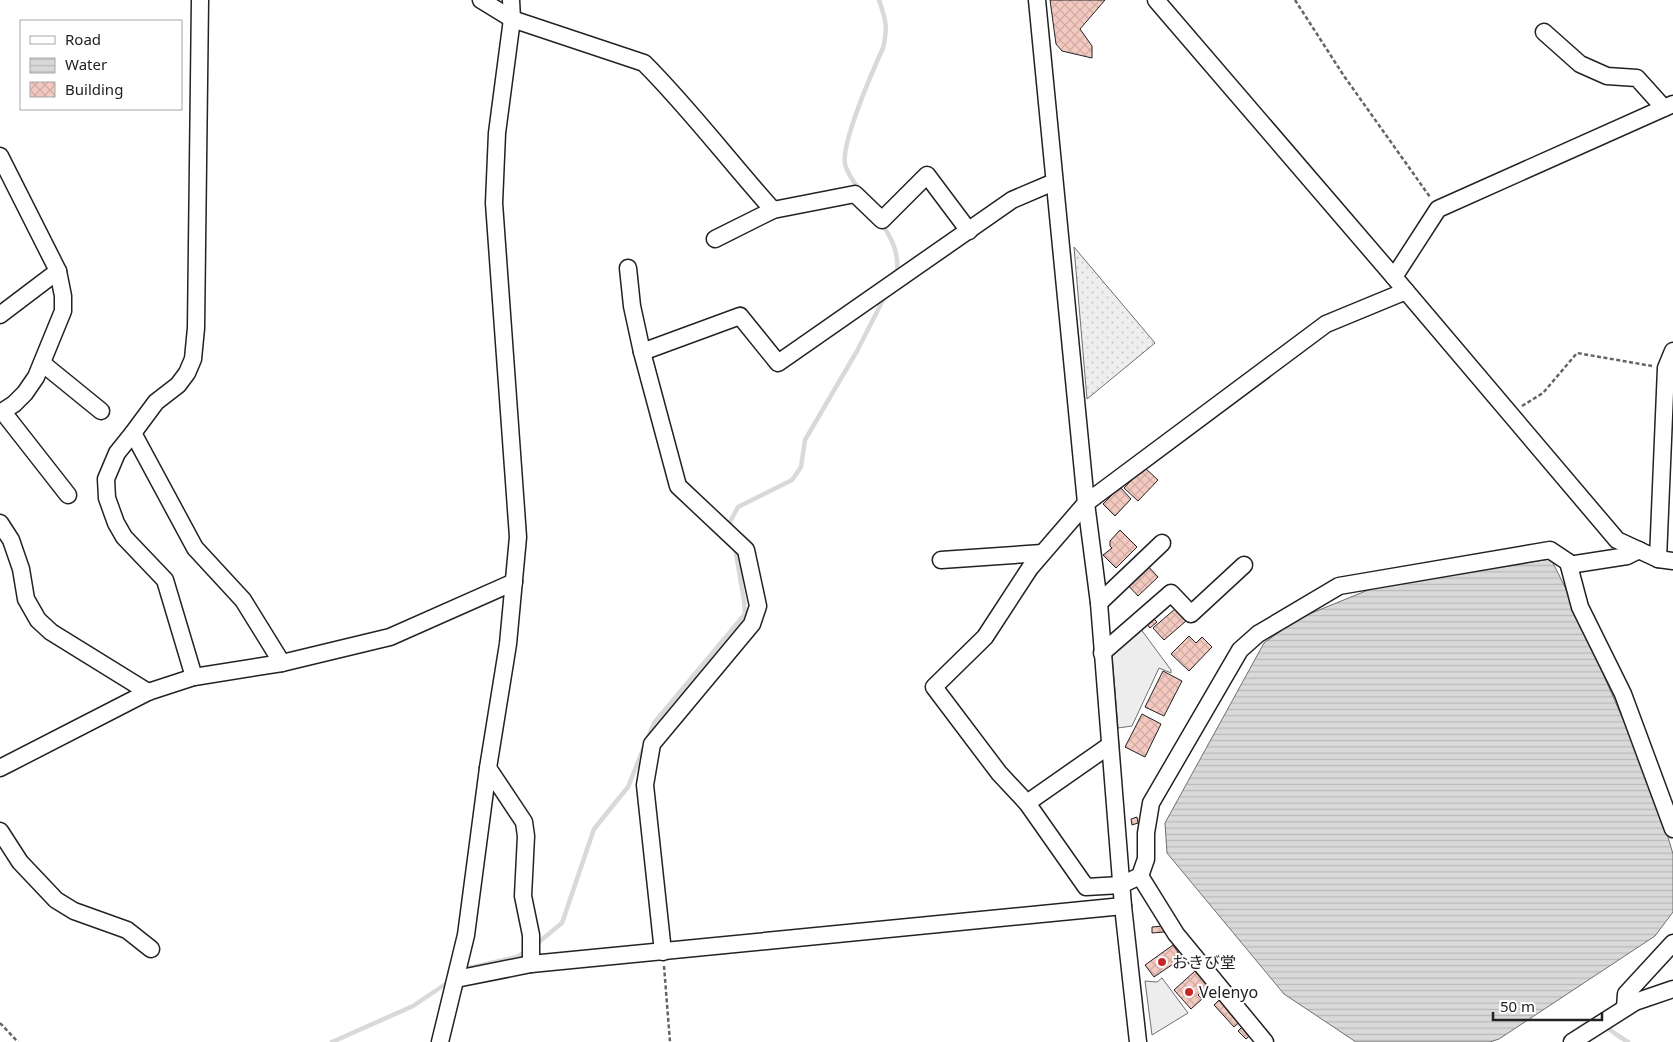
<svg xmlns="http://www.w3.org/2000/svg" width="1673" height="1042" viewBox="0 0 1673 1042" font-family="'Noto Sans','Noto Sans JP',sans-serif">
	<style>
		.grass { fill: url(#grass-dots); stroke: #6f6f6f }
		.parking { fill: #ededed; stroke: #6f6f6f }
		.water { fill: url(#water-rules); stroke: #6f6f6f }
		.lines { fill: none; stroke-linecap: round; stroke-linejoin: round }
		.stream { stroke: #d9d9d9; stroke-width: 4.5 }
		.building { fill: url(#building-cross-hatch); stroke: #222 }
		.minor-casing { stroke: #222; stroke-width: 19 }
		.path { stroke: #646464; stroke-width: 2.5; stroke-dasharray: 4 2.5; stroke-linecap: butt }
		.minor { stroke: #fff; stroke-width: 16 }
		.poi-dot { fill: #c62828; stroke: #fff; stroke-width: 2 }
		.labels { text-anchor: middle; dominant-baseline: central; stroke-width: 4; stroke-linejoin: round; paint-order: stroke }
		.poi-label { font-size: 16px; fill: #222; stroke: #fff; text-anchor: start }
	</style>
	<defs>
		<pattern id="grass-dots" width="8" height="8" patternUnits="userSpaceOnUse" patternTransform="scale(1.25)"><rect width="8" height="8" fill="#eee"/><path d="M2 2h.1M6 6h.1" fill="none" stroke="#ccc" stroke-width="1.8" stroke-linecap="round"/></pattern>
		<pattern id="water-rules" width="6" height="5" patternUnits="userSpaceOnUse" patternTransform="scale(1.25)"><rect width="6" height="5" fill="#d9d9d9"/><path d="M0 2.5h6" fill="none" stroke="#bababa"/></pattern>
		<pattern id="building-cross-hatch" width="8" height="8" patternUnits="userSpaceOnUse" patternTransform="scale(1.25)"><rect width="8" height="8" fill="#f3c9c0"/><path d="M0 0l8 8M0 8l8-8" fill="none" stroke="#d0aca5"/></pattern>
	</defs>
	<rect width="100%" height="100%" fill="#fff"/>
	<!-- grass -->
	<polygon class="grass" points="1074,247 1155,343 1087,399"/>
	<!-- parking -->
	<g class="parking">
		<polygon points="1140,628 1171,670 1171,673 1159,668 1132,726 1118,728 1112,655"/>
		<polygon points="1162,978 1188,1013 1152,1035 1145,981 1157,982"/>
	</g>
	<!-- water -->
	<polygon class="water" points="1551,559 1565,587 1654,790 1673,854 1673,912 1655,936 1499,1039 1490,1042 1356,1042 1284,994 1167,853 1165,823 1264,643 1297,619 1378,586"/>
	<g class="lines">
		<!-- stream -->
		<g class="stream">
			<path d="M860,191C855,183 847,174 845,164C841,143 873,70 883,48C888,27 886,20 879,0"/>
			<path d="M882,224C892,239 899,253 897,272"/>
			<polyline points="731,530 730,522 738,507 792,480 801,467 805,440 857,351 883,300"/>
			<polyline points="647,740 654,723 745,614 744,601 735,547"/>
			<polyline points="534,946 562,923 594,829 628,787 644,747"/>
			<polyline points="465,971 469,968 517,957 528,950"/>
			<polyline points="1609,1029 1617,1035 1628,1042"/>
			<polyline points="332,1042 413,1006 450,981"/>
		</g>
	</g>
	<!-- building -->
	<g class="building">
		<polygon points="1050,0 1105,0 1080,29 1092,46 1092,58 1062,51 1056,44"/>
		<polygon points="1144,467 1158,480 1138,501 1124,488"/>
		<polygon points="1120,487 1131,499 1115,516 1103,504"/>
		<polygon points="1120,530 1137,547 1116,568 1103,555 1112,548 1110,546 1110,541"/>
		<polygon points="1146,564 1158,577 1138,596 1126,583"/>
		<polygon points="1175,609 1186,621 1164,640 1153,628"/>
		<polygon points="1149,614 1157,622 1150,628 1143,619"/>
		<polygon points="1189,636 1196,643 1202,637 1212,647 1189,671 1171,654"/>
		<polygon points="1163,671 1182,681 1164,716 1145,707"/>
		<polygon points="1142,714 1161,724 1145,757 1125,747"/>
		<polygon points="1137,817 1138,823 1132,825 1131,819"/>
		<polygon points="1163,926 1164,932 1152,933 1152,927"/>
		<polygon points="1173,945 1182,958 1154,977 1145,965"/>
		<polygon points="1195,971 1208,985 1198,995 1202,999 1191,1009 1174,990"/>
		<polygon points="1223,996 1244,1018 1234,1027 1214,1005"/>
		<polygon points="1247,1022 1255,1031 1246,1039 1238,1031"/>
	</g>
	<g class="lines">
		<defs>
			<g id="minor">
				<path d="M481,0L512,19L644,63C690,109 729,161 773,210"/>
				<polyline points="1037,0 1086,503 1099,603 1123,906 1138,1042"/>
				<polyline points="1156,0 1394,277 1617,540 1658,559 1673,561"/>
				<polyline points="1544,32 1580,64 1607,76 1637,78 1664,108"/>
				<polyline points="0,156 58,271 63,296 63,311 36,377 25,393 14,404 0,413"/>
				<polyline points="715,239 773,210 855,194 882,220 927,175 969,231"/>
				<polyline points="628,268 632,306 642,352 678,486 746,550 758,606 752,624 652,744 645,785 663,952"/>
				<polyline points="1394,277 1438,209 1673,104"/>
				<polyline points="0,315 58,271"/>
				<polyline points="642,352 740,316 778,363 1012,200 1054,182"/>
				<polyline points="42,363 101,411"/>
				<polyline points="3,412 68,495"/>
				<polyline points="133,433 195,548 243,600 282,663"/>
				<polyline points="0,523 11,540 21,569 26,599 38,620 51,632 148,692"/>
				<polyline points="1658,559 1666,368 1673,351"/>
				<polyline points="941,560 1042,553"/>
				<polyline points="1569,565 1627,556 1639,550"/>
				<polyline points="1099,603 1162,543"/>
				<polyline points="1102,653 1171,593 1191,614 1244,565"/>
				<polyline points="194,677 165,580 124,537 116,523 107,498 106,479 117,453 133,433 156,402 178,385 187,373 193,359 196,328 200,0"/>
				<polyline points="1110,745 1027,803 999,773 934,687 985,637 1030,568 1086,503 1326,324 1406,291"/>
				<polyline points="0,768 148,692 194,677 282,663 390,637 514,582"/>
				<polyline points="488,768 524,822 526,836 523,896 531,935 531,964"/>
				<polyline points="1027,803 1086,887 1121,885 1140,876 1176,934 1265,1042"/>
				<polyline points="0,831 20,862 56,900 74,911 127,930 151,949"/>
				<polyline points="1140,876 1146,859 1146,833 1151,803 1240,650 1258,634 1339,586 1550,550 1568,562 1580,607 1623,694 1673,829"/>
				<polyline points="456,979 531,964 1123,906"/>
				<polyline points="1625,1008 1626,994 1673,943"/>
				<polyline points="440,1042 466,935 488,768 508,644 518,537 494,203 497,133 512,19 511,0"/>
				<polyline points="1572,1042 1635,1002 1673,989"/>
			</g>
		</defs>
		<!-- minor casing -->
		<use href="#minor" class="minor-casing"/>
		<!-- path -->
		<g class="path">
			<polyline points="1295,0 1344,76 1430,197"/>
			<polyline points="1522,406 1543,393 1577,353 1652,366"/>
			<polyline points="664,966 670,1042"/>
			<polyline points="0,1023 18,1042"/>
		</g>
		<!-- minor -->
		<use href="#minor" class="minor"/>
	</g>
	<!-- markers -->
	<g class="poi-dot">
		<circle cx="1162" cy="962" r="5"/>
		<circle cx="1189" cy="992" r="5"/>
	</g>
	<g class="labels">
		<!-- poi labels -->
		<g class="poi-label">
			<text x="1172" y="962">おきび堂</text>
			<text x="1199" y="992">Velenyo</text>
		</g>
	</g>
	<!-- legend -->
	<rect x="20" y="20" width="162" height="90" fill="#ffffff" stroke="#a7a7a7"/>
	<rect x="30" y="36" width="25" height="8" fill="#ffffff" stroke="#a7a7a7"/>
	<text x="65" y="45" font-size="15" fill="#222222">Road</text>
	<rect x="30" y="58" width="25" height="15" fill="url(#water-rules)" stroke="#a7a7a7"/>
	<text x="65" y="70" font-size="15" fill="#222222">Water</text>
	<rect x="30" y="82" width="25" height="15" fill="url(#building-cross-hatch)" stroke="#a7a7a7"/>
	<text x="65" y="95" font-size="15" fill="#222222">Building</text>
	<!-- scale -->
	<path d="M1493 1012v8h109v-8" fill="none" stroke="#222222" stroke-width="2.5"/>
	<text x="1500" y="1012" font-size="15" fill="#222222" stroke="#ffffff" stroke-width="4" paint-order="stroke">50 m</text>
</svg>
